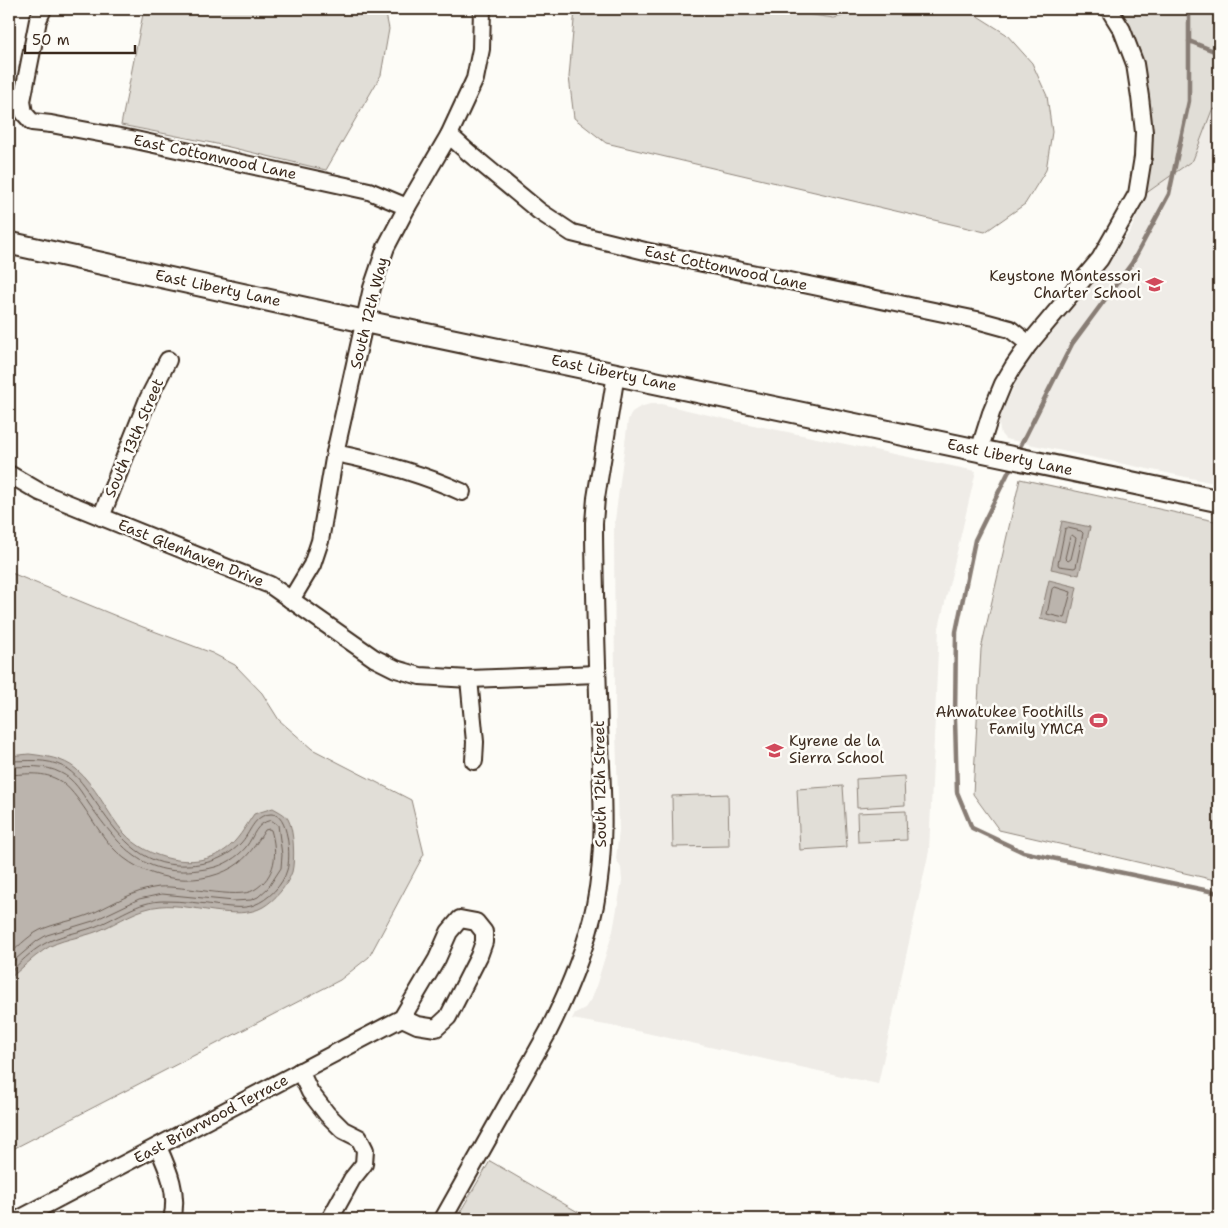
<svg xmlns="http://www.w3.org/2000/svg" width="1228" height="1228" viewBox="0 0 1228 1228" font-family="'Shantell Sans',sans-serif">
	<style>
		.built { fill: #efece7 }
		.green { fill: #e1ded7; stroke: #8e847a }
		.water { fill: #bbb4ad; stroke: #887d74 }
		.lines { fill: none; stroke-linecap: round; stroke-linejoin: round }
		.shore { stroke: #6e6157; stroke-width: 1 }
		.stream { stroke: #887d74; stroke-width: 4.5 }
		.minor-casing { stroke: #3b2a1e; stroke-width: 20 }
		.tertiary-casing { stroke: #3b2a1e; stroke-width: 25 }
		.minor { stroke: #fdfcf7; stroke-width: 16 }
		.tertiary { stroke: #fdfcf7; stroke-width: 21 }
		.labels { text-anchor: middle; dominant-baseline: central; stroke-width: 5; stroke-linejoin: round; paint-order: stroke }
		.street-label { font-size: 15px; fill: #3b2a1e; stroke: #fdfcf7 }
		.poi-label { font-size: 15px; fill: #3b2a1e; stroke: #fdfcf7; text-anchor: end }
	</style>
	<rect width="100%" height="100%" fill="#fdfcf7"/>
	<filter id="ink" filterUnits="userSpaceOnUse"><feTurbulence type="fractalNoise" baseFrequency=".02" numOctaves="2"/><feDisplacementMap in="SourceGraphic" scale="10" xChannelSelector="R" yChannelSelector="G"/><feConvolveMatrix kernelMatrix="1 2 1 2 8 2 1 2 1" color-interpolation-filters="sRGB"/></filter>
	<g filter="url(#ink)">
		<!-- built -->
		<g class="built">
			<polygon points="1219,108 1219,484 1005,439 1001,434 998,420 1022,370 1106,264 1131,230 1145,194 1193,160 1212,110"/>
			<polygon points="650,404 661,404 739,422 976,471 939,628 929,851 878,1084 628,1029 572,1019 575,1013 585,1008 593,996 613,931 622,881 621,868 616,859 619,830 615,699 614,528 628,420 632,412 640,407"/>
		</g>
		<!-- green -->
		<g class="green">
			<polygon points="144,9 385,9 389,29 381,75 326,170 212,143 121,125"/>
			<polygon points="575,9 781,9 784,11 834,18 870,9 957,9 976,15 1006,34 1032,63 1047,96 1052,132 1046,170 1025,204 985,232 606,143 574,118 569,77"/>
			<polygon points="1117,9 1219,9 1219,108 1212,110 1193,160 1145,194 1152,134 1147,87 1137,47"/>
			<polygon points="1020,479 1219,522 1219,881 999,830 973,794 981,649"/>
			<polygon points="9,572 143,627 212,653 235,665 262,693 279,720 312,749 411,800 424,854 369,957 340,980 9,1151"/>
			<polygon points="904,776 905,805 857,808 856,779"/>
			<polygon points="843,786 847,847 800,850 797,789"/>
			<polygon points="728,794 729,846 673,847 672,796"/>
			<polygon points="906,811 907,840 858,842 857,813"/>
			<polygon points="490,1161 590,1219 456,1219"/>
		</g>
		<!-- water -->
		<g class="water">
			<polygon points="1062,521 1090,527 1079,575 1051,569"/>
			<polygon points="1049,580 1077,587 1069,625 1040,619"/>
			<path d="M29,754C45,756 63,758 76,769C96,786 107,813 124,833C147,859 195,871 225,850C238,841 245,827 254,814L273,808C278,811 285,814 288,819C294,829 295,861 292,872C287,886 275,900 263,907C237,922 191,903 161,906C137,908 120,922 98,931C81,938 59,939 44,950C32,958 20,970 9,979V756Z"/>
		</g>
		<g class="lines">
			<!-- shore -->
			<g class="shore">
				<polygon points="1068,528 1081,531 1083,533 1076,567 1074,568 1059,566 1058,564 1065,529"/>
				<polygon points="1072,535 1076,538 1071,559 1068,561 1065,558 1070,537"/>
				<polygon points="1055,587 1071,592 1064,618 1047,614 1052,589"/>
				<path d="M9,761C28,761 46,758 64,767C75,773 83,784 90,794C112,826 134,863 177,865C201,866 223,861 240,844C251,833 253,815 271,814C289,813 291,858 287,870C283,885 268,900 254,905C244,909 231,907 221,906C202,903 183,901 164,901C137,901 118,918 94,927C78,933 59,935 44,944C31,951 20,963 9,973"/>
				<path d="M9,767C27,767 44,764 61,773C74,779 82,793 89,804C123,851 146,881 211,868C223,866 238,857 246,847C255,835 255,824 271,820L278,825L282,855L281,868L268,888L258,897L251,900L234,901L162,894L139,899L93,921L47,935L37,941L9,965"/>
				<path d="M9,775C27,774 44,771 60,781C78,792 96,830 112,847C141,879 194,890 233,867C248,858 256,844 265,830L269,829L271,830C278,853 276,877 254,890C238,900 182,885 159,887C134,890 115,903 93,913C77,920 61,922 45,928C31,933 20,945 9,955"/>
			</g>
			<!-- stream -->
			<g class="stream">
				<polyline points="1189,41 1219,53"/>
				<polyline points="1017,453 1072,344 1132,263 1169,194 1189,101 1189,15 1185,9"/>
				<polyline points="1012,465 975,540 956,632 955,719 957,792 972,828 1023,852 1219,893"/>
			</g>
			<defs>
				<g id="minor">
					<polyline points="43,9 38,20 22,101 24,113 32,122 51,124 131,139 369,191 407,207"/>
					<polyline points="449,135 469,153 539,211 572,233 645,251 977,320 1010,329 1029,344"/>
					<polyline points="979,451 991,413 1003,384 1013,367 1029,344 1100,259 1137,194 1143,157 1144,132 1140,97 1135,64 1122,30 1109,9"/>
					<path d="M335,453C379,462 421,473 462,492"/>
					<polyline points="9,474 40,492 270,585 374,658 396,669 420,676 469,679 597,674"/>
					<polyline points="101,517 148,399 168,360"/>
					<polyline points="291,600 312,565 320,541 335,453 372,288 386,247 407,207 449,135 475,79 481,49 482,9"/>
					<polyline points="469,679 475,742 474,761"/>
					<polyline points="300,1071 310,1092 327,1114 343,1130 359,1138 365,1150 364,1164 352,1179 330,1219"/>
					<path d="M158,1147C168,1169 179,1194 172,1219"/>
					<polyline points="19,1219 402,1018 437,959 449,932 460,919 476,922 484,932 484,942 479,956 448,1017 436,1028 417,1025 402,1018"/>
					<path d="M443,1219L548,1032C568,992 586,949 595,905C607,846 602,787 599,727C597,659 594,591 594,523L596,498L616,374"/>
				</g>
				<polyline id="tertiary" points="9,243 381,325 1219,501"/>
			</defs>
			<!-- minor casing -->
			<use href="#minor" class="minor-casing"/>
			<!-- tertiary casing -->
			<use href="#tertiary" class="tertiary-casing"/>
			<!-- minor -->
			<use href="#minor" class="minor"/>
			<!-- tertiary -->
			<use href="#tertiary" class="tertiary"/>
		</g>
	</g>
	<!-- icons -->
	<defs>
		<symbol id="school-bare" viewBox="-9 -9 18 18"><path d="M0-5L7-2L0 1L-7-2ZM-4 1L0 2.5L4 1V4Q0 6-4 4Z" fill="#d1495b" stroke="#fdfcf7" stroke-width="2.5" paint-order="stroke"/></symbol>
		<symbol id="stadium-bare" viewBox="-9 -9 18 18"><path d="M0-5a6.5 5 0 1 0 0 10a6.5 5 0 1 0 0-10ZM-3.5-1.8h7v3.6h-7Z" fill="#d1495b" stroke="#fdfcf7" stroke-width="2.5" paint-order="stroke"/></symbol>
	</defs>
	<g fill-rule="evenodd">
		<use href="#school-bare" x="1142" y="272" width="25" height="25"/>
		<use href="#stadium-bare" x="1086" y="708" width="25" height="25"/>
		<use href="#school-bare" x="762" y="738" width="25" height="25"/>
	</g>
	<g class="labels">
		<!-- street labels -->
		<g class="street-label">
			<text transform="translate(215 157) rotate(12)">East Cottonwood Lane</text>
			<text transform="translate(726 268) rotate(12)">East Cottonwood Lane</text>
			<text transform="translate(218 288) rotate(12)">East Liberty Lane</text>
			<text transform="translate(369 313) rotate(-76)">South 12th Way</text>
			<text transform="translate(614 373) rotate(12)">East Liberty Lane</text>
			<text transform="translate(134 438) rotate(-67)">South 13th Street</text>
			<text transform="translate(1010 457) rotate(12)">East Liberty Lane</text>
			<text transform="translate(191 553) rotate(22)">East Glenhaven Drive</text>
			<text transform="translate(600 784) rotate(-91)">South 12th Street</text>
			<text transform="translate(211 1119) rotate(-28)">East Briarwood Terrace</text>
		</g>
		<!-- poi labels -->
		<g class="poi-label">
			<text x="1141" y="276">Keystone Montessori<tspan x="1141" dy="17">Charter School</tspan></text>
			<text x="1084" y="712">Ahwatukee Foothills<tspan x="1084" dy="17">Family YMCA</tspan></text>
			<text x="789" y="741" text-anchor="start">Kyrene de la<tspan x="789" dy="17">Sierra School</tspan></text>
		</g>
	</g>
	<!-- margin -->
	<rect width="1228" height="1228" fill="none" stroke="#fdfcf7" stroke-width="30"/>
	<rect x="15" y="15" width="1198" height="1198" fill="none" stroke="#3b2a1e" stroke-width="2" filter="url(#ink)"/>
	<!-- scale -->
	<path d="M25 45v8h110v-8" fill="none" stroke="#3b2a1e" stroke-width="2.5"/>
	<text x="32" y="45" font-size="15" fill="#3b2a1e" stroke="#fdfcf7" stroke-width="4" paint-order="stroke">50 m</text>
</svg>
